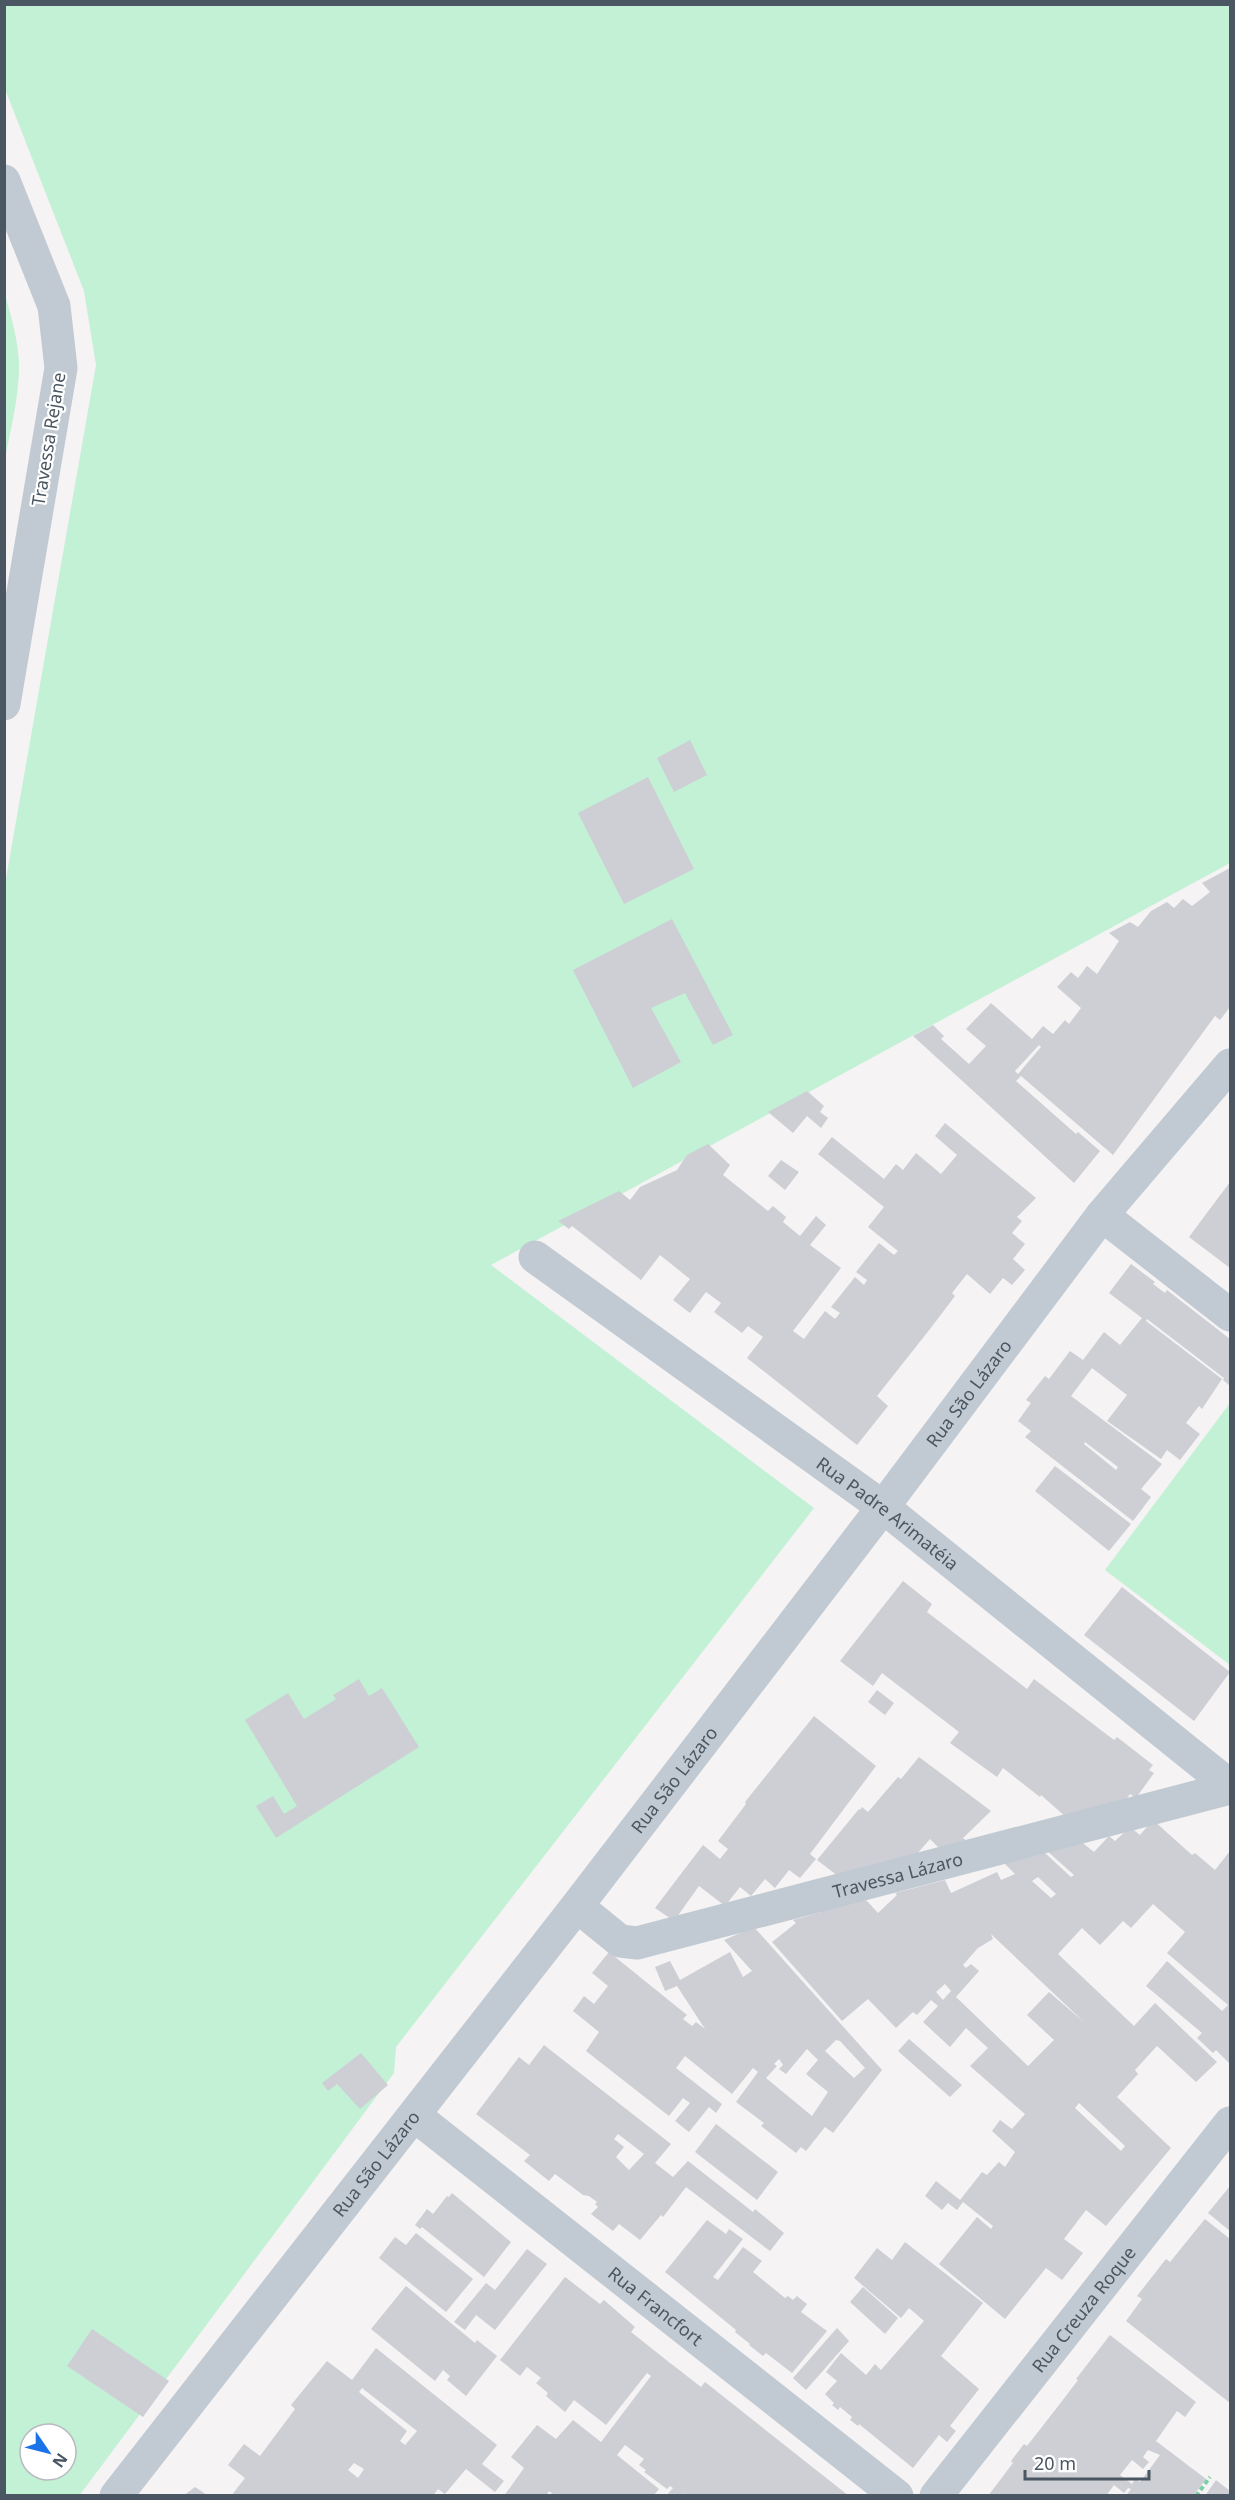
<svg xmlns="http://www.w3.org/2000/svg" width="1235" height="2500" viewBox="0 0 1235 2500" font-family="'Noto Sans',sans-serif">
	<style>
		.green { fill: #c3f1d5; fill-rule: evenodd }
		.building { fill: #cdcfd5; fill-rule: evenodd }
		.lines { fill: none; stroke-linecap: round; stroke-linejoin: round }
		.path { stroke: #7ad0a6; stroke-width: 4; stroke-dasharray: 4.5 3; stroke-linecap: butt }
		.street { stroke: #c1cad2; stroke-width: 33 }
		.labels { text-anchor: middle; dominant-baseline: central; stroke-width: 4.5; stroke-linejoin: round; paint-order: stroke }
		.street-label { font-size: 18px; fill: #4a5661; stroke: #fff }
	</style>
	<rect width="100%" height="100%" fill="#f5f3f3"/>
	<!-- green -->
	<g class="green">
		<path d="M5,5H1230V863L491,1265L814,1508L396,2047L394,2073L79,2496L4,2495V890L96,365L84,291L5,89ZM30,2434H66V2470H30Z"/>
		<path d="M5,294C11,317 19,342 19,366C19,397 11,428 5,458Z"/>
		<polygon points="1230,1403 1230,1665 1105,1570"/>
	</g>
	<!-- building -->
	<g class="building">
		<polygon points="690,740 707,775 674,792 657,758"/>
		<polygon points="648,777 694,869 624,904 578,813"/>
		<path d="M1230,868V1007L1220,1020L1215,1016L1113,1155L1021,1076L1016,1081L1076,1134L1078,1132L1100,1151L1074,1183L913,1036L933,1025L944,1036L941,1039L969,1064L986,1046L966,1029L991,1003L1032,1039L1043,1026L1053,1034L1065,1020L1069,1024L1081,1008L1057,987L1071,972L1078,978L1087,966L1097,974L1119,941L1109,933L1130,922L1138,927L1151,911L1167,902L1174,908L1183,899L1192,906L1210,892L1202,883ZM1039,1045L1041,1047L1018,1074L1015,1071Z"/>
		<polygon points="672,919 733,1035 713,1045 685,993 651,1008 681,1062 633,1088 573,970"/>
		<polygon points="807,1091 824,1106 820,1112 828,1118 821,1128 807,1116 793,1133 768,1112"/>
		<polygon points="945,1123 1036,1198 1017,1217 1022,1221 1012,1233 1025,1244 1013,1259 1025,1270 1012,1285 1003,1278 990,1294 967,1274 952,1293 955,1296 930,1329 877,1396 888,1406 857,1445 747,1358 763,1337 748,1326 742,1333 714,1312 721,1303 706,1292 690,1313 673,1300 690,1279 660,1255 641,1280 572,1226 569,1229 558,1221 619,1191 630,1200 640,1187 677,1170 687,1155 708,1144 730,1165 723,1175 768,1211 773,1206 786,1217 783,1222 800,1236 816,1216 826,1225 810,1245 841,1268 793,1331 804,1339 825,1311 835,1319 840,1313 831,1307 855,1277 864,1285 867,1280 856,1272 879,1243 894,1255 898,1251 868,1227 884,1207 818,1154 832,1137 884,1179 896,1164 903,1170 916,1153 941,1174 957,1155 935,1136"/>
		<polygon points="781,1160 799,1172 785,1190 768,1176"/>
		<polygon points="1230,1182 1230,1268 1189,1237"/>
		<path d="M1131,1264L1155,1282L1153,1284L1165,1293L1167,1290L1230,1339V1386L1223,1380L1224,1378L1147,1319L1146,1321L1222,1379L1202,1409L1199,1406L1186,1423L1200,1434L1180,1460L1167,1450L1161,1459L1107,1421L1127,1395L1092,1368L1071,1396L1162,1464L1141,1489L1151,1497L1133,1521L1025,1437L1031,1431L1018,1421L1031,1403L1026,1400L1045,1376L1049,1379L1070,1351L1083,1360L1104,1332L1120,1345L1142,1318L1109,1293ZM1085,1442L1118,1467L1116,1470L1084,1444Z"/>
		<polygon points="1055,1466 1131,1524 1109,1551 1035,1491"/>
		<polygon points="903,1581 932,1604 927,1612 1027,1689 1034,1679 1114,1740 1117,1737 1153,1765 1149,1770 1154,1773 1136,1798 1130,1794 1125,1801 1066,1817 1041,1795 1040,1797 1003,1768 997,1777 950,1743 959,1732 882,1673 873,1686 840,1661"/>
		<polygon points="1122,1587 1230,1672 1194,1721 1084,1635"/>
		<polygon points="359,1679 369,1696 382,1688 419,1747 276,1838 256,1806 273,1796 284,1814 297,1806 245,1720 288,1693 304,1719 336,1699 333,1695"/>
		<polygon points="877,1690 894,1703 885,1715 868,1702"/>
		<polygon points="814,1716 876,1766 810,1854 816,1859 800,1878 789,1870 775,1888 765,1879 751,1896 740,1887 725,1906 699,1886 674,1921 655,1908 703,1845 720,1859 728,1849 718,1841 746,1804 745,1802"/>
		<polygon points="919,1757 991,1811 963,1838 968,1842 940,1849 930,1839 916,1855 838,1876 817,1860 859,1809 860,1810 862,1807 868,1812 898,1777 901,1779"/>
		<path d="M1153,1820L1192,1855L1195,1853L1215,1870L1230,1851V2064L1216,2050L1213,2053L1197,2038L1202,2033L1146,1986L1167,1961L1222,2011L1228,2005L1167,1953L1185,1932L1153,1904L1131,1928L1123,1921L1100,1945L1082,1928L1058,1954L1134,2026L1155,2003L1217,2062L1196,2082L1157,2046L1135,2070L1138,2074L1117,2097L1171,2148L1106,2226L1086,2210L1064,2239L1083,2253L1062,2280L1046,2268L1005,2319L939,2264L977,2217L991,2229L993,2226L963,2202L957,2210L948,2203L942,2210L925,2196L936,2181L960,2200L982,2172L987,2175L999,2162L1005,2167L1015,2152L992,2131L1000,2120L1012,2129L1025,2114L970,2066L988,2048L966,2028L950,2047L923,2022L938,2006L931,2000L917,2015L913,2012L896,2028L868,1999L842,2021L772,1942L796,1923L793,1920L821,1912L819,1910L866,1900L878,1913L897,1895L895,1893L945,1880L951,1893L997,1872L1001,1880L1015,1874L1003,1862L1044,1852L1071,1877L1074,1875L1046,1850L1079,1840L1094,1852L1109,1836L1115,1841L1130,1827L1140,1835ZM1038,1877L1056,1894L1051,1898L1032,1881ZM991,1934L1085,2023L1049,1992L1027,2015L1054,2040L1028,2066L956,1997L979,1971L971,1964L966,1968L963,1965L978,1948L993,1939ZM945,1984L951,1991L943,2000L936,1992ZM1079,2103L1125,2146L1121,2151L1075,2108Z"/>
		<path d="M754,1927L882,2070L833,2133L825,2127L806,2151L801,2147L796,2153L761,2126L764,2123L736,2102L758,2072L753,2068L732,2094L685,2056L676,2068L722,2104L716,2113L709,2107L689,2132L675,2121L690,2103L683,2098L669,2116L586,2051L599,2032L573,2011L584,1996L594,2004L608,1986L592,1973L609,1952L687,2015L683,2019L692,2026L696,2022L705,2029L677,1986L665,1991L655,1967L670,1961L680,1980L730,1952L743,1977L752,1971L724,1940ZM836,2040L840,2041L865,2068L854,2078L825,2051ZM807,2049L818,2060L806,2074L828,2092L812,2116L766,2078L777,2066L774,2064L779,2059L783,2065L779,2069L786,2074Z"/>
		<polygon points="909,2039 962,2085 950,2097 898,2051"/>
		<path d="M544,2045L671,2144L655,2163L673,2177L688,2161L753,2212L755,2209L784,2233L770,2251L686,2187L663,2217L661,2215L640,2240L619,2224L613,2231L591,2214L598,2207L595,2204L597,2202L589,2196L583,2195L555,2174L549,2181L524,2161L530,2155L476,2114L519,2057L529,2065ZM618,2134L644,2154L629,2170L616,2157L624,2147L614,2139Z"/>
		<polygon points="361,2053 388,2085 360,2109 337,2084 328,2091 322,2083"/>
		<polygon points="716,2124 778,2172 757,2200 695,2152"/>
		<polygon points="1230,2186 1230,2231 1208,2213"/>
		<polygon points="452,2193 511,2242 484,2277 422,2227 420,2229 415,2225 427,2209 433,2214 447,2196 449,2197"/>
		<polygon points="1205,2219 1230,2239 1230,2403 1126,2321 1142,2299 1137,2296 1166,2259 1170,2262"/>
		<polygon points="707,2220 726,2234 729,2229 743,2239 713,2277 718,2280 743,2247 762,2261 753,2272 785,2298 788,2296 793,2300 797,2296 807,2304 801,2312 827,2331 792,2373 766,2353 763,2356 749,2345 750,2344 735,2332 736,2330 665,2272"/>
		<polygon points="416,2233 473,2279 446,2312 379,2258 395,2237 406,2245"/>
		<polygon points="905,2242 983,2303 941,2356 979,2389 950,2426 956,2431 947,2442 939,2435 913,2468 859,2424 858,2426 850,2420 852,2417 840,2407 838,2410 832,2405 834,2403 825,2394 837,2381 826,2372 841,2353 866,2375 875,2364 881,2370 924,2321 909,2308 901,2318 854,2278 877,2248 892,2260"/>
		<polygon points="527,2249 547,2264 495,2330 476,2315 465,2330 454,2322 486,2283 495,2290"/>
		<polygon points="565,2277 600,2304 604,2300 635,2327 631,2332 665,2359 701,2387 705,2382 849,2496 687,2496 685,2493 683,2496 666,2496 673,2488 670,2486 667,2489 644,2472 646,2470 639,2465 644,2459 625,2445 617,2455 659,2489 653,2496 555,2496 549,2491 546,2496 504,2496 524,2468 511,2457 537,2425 556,2439 573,2420 601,2442 651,2376 647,2373 606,2425 574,2400 565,2412 546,2396 548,2393 536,2383 541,2378 527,2367 520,2376 500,2360"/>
		<polygon points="406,2286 475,2343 477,2340 497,2356 466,2396 447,2380 450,2376 443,2370 435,2381 371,2329"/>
		<polygon points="863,2287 898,2318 885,2334 850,2302"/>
		<polygon points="837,2328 849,2341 806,2390 793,2378"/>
		<polygon points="92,2329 169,2381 143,2417 67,2366"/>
		<path d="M1110,2335L1196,2402L1185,2417L1177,2411L1156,2441L1206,2479L1193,2496H1126L1131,2489L1128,2488L1124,2493L1114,2485L1106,2496H988L1013,2463L1011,2461L1024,2444L1027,2446L1059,2405L1078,2380L1076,2379ZM1148,2450L1160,2455L1140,2482L1135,2479L1132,2484L1120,2475L1132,2460L1143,2469L1149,2462L1143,2457Z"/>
		<path d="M376,2348L497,2445L482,2464L504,2481L495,2492L466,2469L445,2494L438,2489L433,2496H231L245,2478L228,2465L244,2444L260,2456L295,2409L291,2405L327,2361L352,2380ZM362,2388L417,2431L405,2445L400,2441L407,2431L359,2392ZM354,2463L364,2469L358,2478L348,2470Z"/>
		<polygon points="1216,2480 1230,2491 1230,2496 1205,2496"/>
		<polygon points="195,2487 201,2491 208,2496 183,2496"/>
	</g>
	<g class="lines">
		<!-- path -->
		<polyline class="path" points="1196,2496 1210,2477"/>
		<!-- street -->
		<g class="street">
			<polyline points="4,181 54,306 61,368 4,704"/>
			<polyline points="1102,1215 1230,1315"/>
			<path id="s1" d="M535,1257L883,1507L1230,1786"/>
			<path id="s2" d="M577,1906L620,1941L637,1943L1230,1788"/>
			<path id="s3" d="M414,2115L897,2496"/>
			<path id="s4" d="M116,2496L577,1906L883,1507L1102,1215L1230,1065"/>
			<path id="s5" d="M936,2496L1230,2123"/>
		</g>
	</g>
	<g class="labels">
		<!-- street labels -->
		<g class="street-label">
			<text transform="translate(48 439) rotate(-81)">Travessa Rejane</text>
			<text stroke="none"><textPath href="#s4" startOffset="1394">Rua São Lázaro</textPath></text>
			<text stroke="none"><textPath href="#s1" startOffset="436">Rua Padre Arimatéia</textPath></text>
			<text stroke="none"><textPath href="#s4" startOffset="908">Rua São Lázaro</textPath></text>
			<text stroke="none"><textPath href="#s2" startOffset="342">Travessa Lázaro</textPath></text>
			<text stroke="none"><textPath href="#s4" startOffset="422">Rua São Lázaro</textPath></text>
			<text stroke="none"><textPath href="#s3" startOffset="308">Rua Francfort</textPath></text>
			<text stroke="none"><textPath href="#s5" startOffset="238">Rua Creuza Roque</textPath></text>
		</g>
	</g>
	<!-- border -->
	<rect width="1235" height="2500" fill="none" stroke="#4a5661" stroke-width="12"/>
	<!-- north arrow -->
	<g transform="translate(48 2452) rotate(125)"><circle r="28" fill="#ffffff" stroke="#b7bbc0" stroke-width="1.5"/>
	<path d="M0-4.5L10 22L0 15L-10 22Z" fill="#1a73e8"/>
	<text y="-9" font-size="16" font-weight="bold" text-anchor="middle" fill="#4a5661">N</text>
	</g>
	<!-- scale -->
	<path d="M1025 2470v9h124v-9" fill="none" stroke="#4a5661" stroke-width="3"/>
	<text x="1034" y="2470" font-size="18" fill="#4a5661" stroke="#ffffff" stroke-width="4.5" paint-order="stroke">20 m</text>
</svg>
